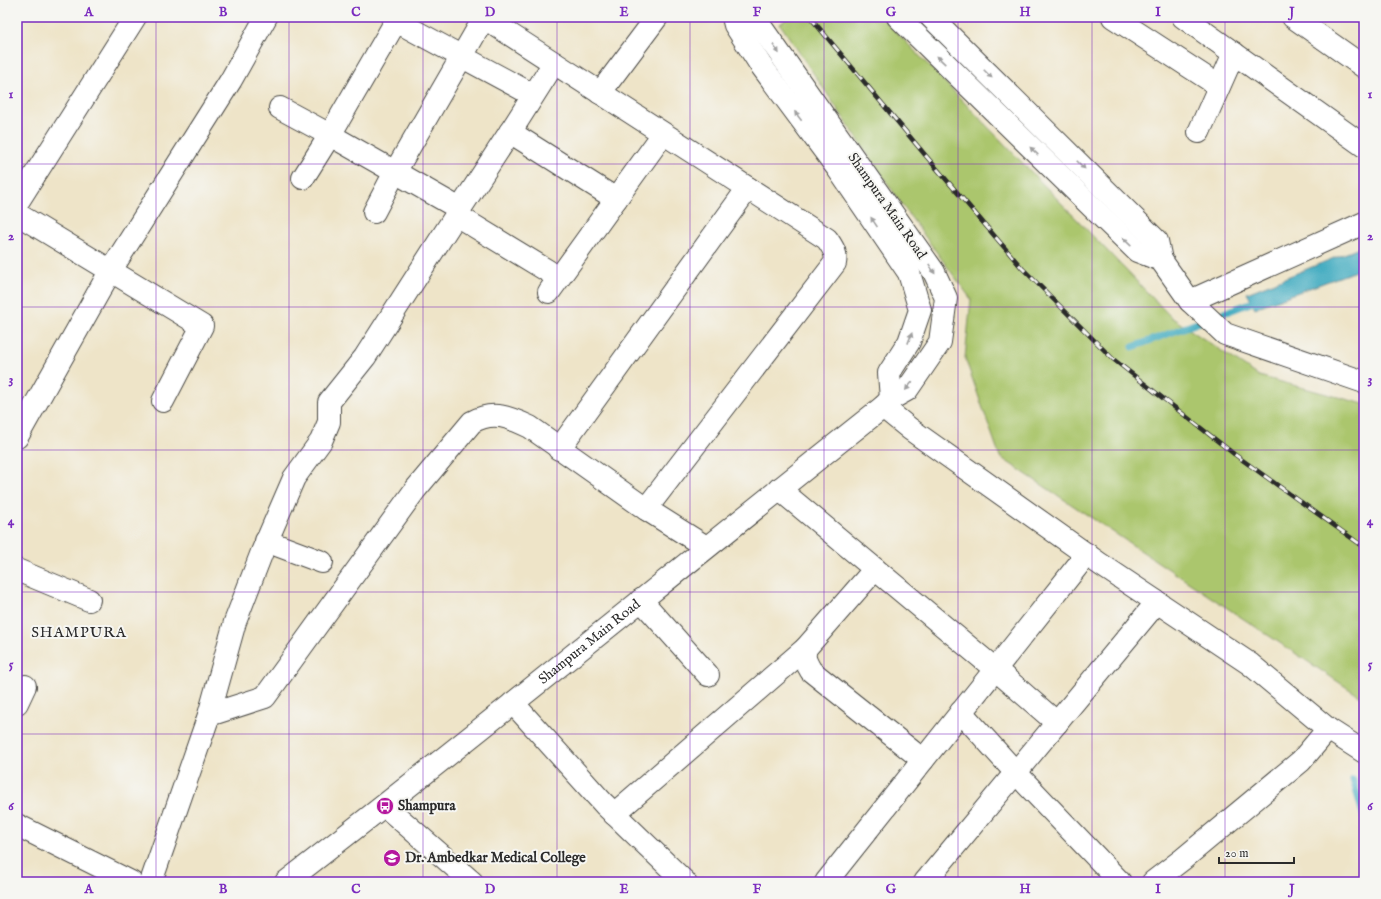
<svg xmlns="http://www.w3.org/2000/svg" width="1381" height="899" viewBox="0 0 1381 899" font-family="'IM FELL English',serif">
	<style>
		.green { fill: #abc66d; stroke: #6b784c }
		.water { fill: #42acc1; stroke: #366c76 }
		.lines { fill: none; stroke-linecap: round; stroke-linejoin: round }
		.stream { stroke: #42acc1; stroke-width: 7 }
		.minor-casing { stroke: #484743; stroke-width: 24 }
		.minor { stroke: #fff; stroke-width: 22 }
		.rail-casing { stroke: #2b2b2b; stroke-width: 4.5 }
		.rail { stroke: #f6f6f2; stroke-width: 3; stroke-dasharray: 9; stroke-linecap: butt }
		.oneway { fill: #a0a0a0 }
		.grid { fill: none; stroke: #7b2cbf; stroke-width: 1; stroke-opacity: 0.55 }
		.labels { text-anchor: middle; dominant-baseline: central; stroke-width: 4; stroke-linejoin: round; paint-order: stroke }
		.street-label { font-size: 14px; fill: #2b2b2b; stroke: #f6f6f2 }
		.poi-label { font-size: 14px; font-weight: bold; fill: #2b2b2b; stroke: #f6f6f2; text-anchor: start }
		.neighbourhood-label { font-size: 15px; letter-spacing: 1px; fill: #2b2b2b; stroke: #f6f6f2 }
		.neatline { fill: none; stroke: #7b2cbf; stroke-width: 1.5 }
		.grid-label { font-size: 13px; text-anchor: middle; font-weight: bold; fill: #7b2cbf }
	</style>
	<rect width="100%" height="100%" fill="#f6f6f2"/>
	<filter id="ink" filterUnits="userSpaceOnUse"><feTurbulence type="fractalNoise" baseFrequency=".025" numOctaves="2"/><feDisplacementMap in="SourceGraphic" scale="8" xChannelSelector="R" yChannelSelector="G"/><feConvolveMatrix kernelMatrix="1 2 1 2 8 2 1 2 1" color-interpolation-filters="sRGB"/></filter>
	<filter id="wash" filterUnits="userSpaceOnUse"><feTurbulence type="fractalNoise" baseFrequency=".012" numOctaves="4" result="noise"/><feDisplacementMap in="SourceGraphic" scale="16" xChannelSelector="R" yChannelSelector="G"/><feGaussianBlur stdDeviation="0.9" result="paint"/><feColorMatrix in="noise" values="0 0 0 0 0 0 0 0 0 0 0 0 0 0 0 0 0 1.4 0 .05"/><feComposite in="paint" operator="in"/></filter>
	<g filter="url(#wash)">
		<rect width="100%" height="100%" fill="#eee4c8"/>
		<!-- green -->
		<polygon class="green" points="789,17 882,17 1171,317 1259,376 1364,404 1364,699 1000,457 965,358 971,299 907,212 780,24"/>
		<!-- water -->
		<polygon class="water" points="1364,246 1364,268 1255,308 1247,293"/>
		<g class="lines">
			<!-- stream -->
			<g class="stream">
				<polyline points="1133,347 1261,299"/>
				<polyline points="1353,780 1364,817"/>
			</g>
		</g>
	</g>
	<g filter="url(#ink)">
		<g class="lines">
			<defs>
				<g id="minor">
					<path d="M483,17L827,239C833,248 837,253 835,263L646,509"/>
					<polyline points="733,17 735,25 760,64 838,169 909,273 920,310 909,342 889,373 891,399"/>
					<polyline points="898,17 1137,251 1161,260"/>
					<polyline points="931,17 1157,241 1161,260 1190,301 1225,334 1364,382"/>
					<polyline points="1113,17 1219,86"/>
					<polyline points="1183,17 1364,146"/>
					<polyline points="1293,17 1364,67"/>
					<path d="M554,63L516,123L460,209L365,357L329,402V422L321,441L294,478L262,552L235,622L209,715L265,697L415,490L472,422C493,410 509,417 530,427L646,509L706,547"/>
					<polyline points="600,93 657,17"/>
					<polyline points="280,108 330,135 460,209"/>
					<polyline points="510,132 616,199"/>
					<polyline points="1199,132 1234,53"/>
					<polyline points="303,178 330,135 396,21 533,95"/>
					<polyline points="17,203 135,17"/>
					<polyline points="374,212 395,172 484,18"/>
					<polyline points="17,214 202,326 163,401"/>
					<polyline points="456,215 548,271"/>
					<polyline points="549,292 663,134"/>
					<polyline points="1190,301 1364,223"/>
					<polyline points="883,407 910,429 1100,564 1250,664 1328,729"/>
					<polyline points="17,437 111,270 231,80 266,17"/>
					<polyline points="559,449 748,188"/>
					<polyline points="779,489 995,669 1057,723"/>
					<polyline points="266,541 322,562"/>
					<path d="M875,569L806,648C803,658 806,662 811,671L923,760"/>
					<polyline points="17,570 89,600"/>
					<polyline points="641,600 708,675"/>
					<polyline points="17,703 25,686"/>
					<polyline points="513,703 604,804 685,882"/>
					<polyline points="961,712 1016,773 1120,882"/>
					<polyline points="385,806 472,882"/>
					<polyline points="614,814 806,648"/>
					<polyline points="17,825 131,882"/>
					<polyline points="151,882 209,715"/>
					<path id="s1" d="M286,882C487,727 683,565 883,407L891,399L907,390L940,342L946,298L934,272L754,17"/>
					<polyline points="826,882 1087,554"/>
					<polyline points="925,882 1157,602"/>
					<polyline points="1153,882 1183,859 1301,761 1328,729 1364,752"/>
				</g>
			</defs>
			<!-- minor casing -->
			<use href="#minor" class="minor-casing"/>
			<!-- minor -->
			<use href="#minor" class="minor"/>
			<defs>
				<polyline id="rail" points="810,17 926,156 1022,268 1113,359 1234,454 1364,547"/>
			</defs>
			<!-- rail casing -->
			<use href="#rail" class="rail-casing"/>
			<!-- rail -->
			<use href="#rail" class="rail"/>
		</g>
		<!-- one-way arrows -->
		<defs><path id="oneway-solid" d="M-6-.8H1V-3.2L6.5 0L1 3.2V.8H-6Z"/></defs>
		<g class="oneway">
			<use href="#oneway-solid" transform="translate(776 49) rotate(55)"/>
			<use href="#oneway-solid" transform="translate(941 60) rotate(-136)"/>
			<use href="#oneway-solid" transform="translate(988 74) rotate(45)"/>
			<use href="#oneway-solid" transform="translate(798 116) rotate(-127)"/>
			<use href="#oneway-solid" transform="translate(1034 151) rotate(-136)"/>
			<use href="#oneway-solid" transform="translate(1081 165) rotate(45)"/>
			<use href="#oneway-solid" transform="translate(874 222) rotate(-124)"/>
			<use href="#oneway-solid" transform="translate(1127 242) rotate(-136)"/>
			<use href="#oneway-solid" transform="translate(932 269) rotate(58)"/>
			<use href="#oneway-solid" transform="translate(910 338) rotate(-69)"/>
			<use href="#oneway-solid" transform="translate(909 386) rotate(129)"/>
		</g>
	</g>
	<!-- grid -->
	<path class="grid" d="M156,17V882M289,17V882M423,17V882M557,17V882M690,17V882M824,17V882M958,17V882M1092,17V882M1225,17V882M17,164H1364M17,307H1364M17,450H1364M17,592H1364M17,734H1364"/>
	<!-- icons -->
	<defs>
		<symbol id="bus-disc" viewBox="-11 -11 22 22"><circle r="9.5" fill="#b5179e" stroke="#f6f6f2"/><path d="M-5-6H5V4H4V6H2V4H-2V6H-4V4H-5ZM-3.5-4V0h7V-4ZM-3.5 1.2v1.5H-2V1.2ZM2 1.2v1.5H3.5V1.2Z" fill="#fff"/></symbol>
		<symbol id="university-disc" viewBox="-11 -11 22 22"><circle r="9.5" fill="#b5179e" stroke="#f6f6f2"/><path d="M0-5L7-2L0 1L-7-2ZM-4 1L0 2.5L4 1V4Q0 6-4 4Z" fill="#fff"/></symbol>
	</defs>
	<g fill-rule="evenodd">
		<use href="#bus-disc" x="375" y="796" width="20" height="20"/>
		<use href="#university-disc" x="382" y="848" width="20" height="20"/>
	</g>
	<g class="labels">
		<!-- street labels -->
		<g class="street-label">
			<text transform="translate(887 206) rotate(55)">Shampura Main Road</text>
			<text stroke="none"><textPath href="#s1" startOffset="387">Shampura Main Road</textPath></text>
		</g>
		<!-- poi labels -->
		<g class="poi-label">
			<text x="398" y="806">Shampura</text>
			<text x="405" y="858">Dr. Ambedkar Medical College</text>
		</g>
		<!-- neighbourhood labels -->
		<g class="neighbourhood-label">
			<text x="79" y="632">SHAMPURA</text>
		</g>
	</g>
	<!-- margin -->
	<rect width="1381" height="899" fill="none" stroke="#f6f6f2" stroke-width="44"/>
	<!-- scale -->
	<path d="M1219 857v6h75v-6" fill="none" stroke="#2b2b2b" stroke-width="2"/>
	<text x="1225" y="857" font-size="12" fill="#2b2b2b" stroke="#f6f6f2" stroke-width="3" paint-order="stroke">20 m</text>
	<rect x="22" y="22" width="1337" height="855" class="neatline"/>
	<g class="grid-label">
		<text x="89" y="16">A</text>
		<text x="223" y="16">B</text>
		<text x="356" y="16">C</text>
		<text x="490" y="16">D</text>
		<text x="624" y="16">E</text>
		<text x="757" y="16">F</text>
		<text x="891" y="16">G</text>
		<text x="1025" y="16">H</text>
		<text x="1158" y="16">I</text>
		<text x="1292" y="16">J</text>
		<text x="11" y="98">1</text>
		<text x="1370" y="98">1</text>
		<text x="11" y="240">2</text>
		<text x="1370" y="240">2</text>
		<text x="11" y="383">3</text>
		<text x="1370" y="383">3</text>
		<text x="11" y="525">4</text>
		<text x="1370" y="525">4</text>
		<text x="11" y="668">5</text>
		<text x="1370" y="668">5</text>
		<text x="11" y="810">6</text>
		<text x="1370" y="810">6</text>
		<text x="89" y="893">A</text>
		<text x="223" y="893">B</text>
		<text x="356" y="893">C</text>
		<text x="490" y="893">D</text>
		<text x="624" y="893">E</text>
		<text x="757" y="893">F</text>
		<text x="891" y="893">G</text>
		<text x="1025" y="893">H</text>
		<text x="1158" y="893">I</text>
		<text x="1292" y="893">J</text>
	</g>
</svg>
